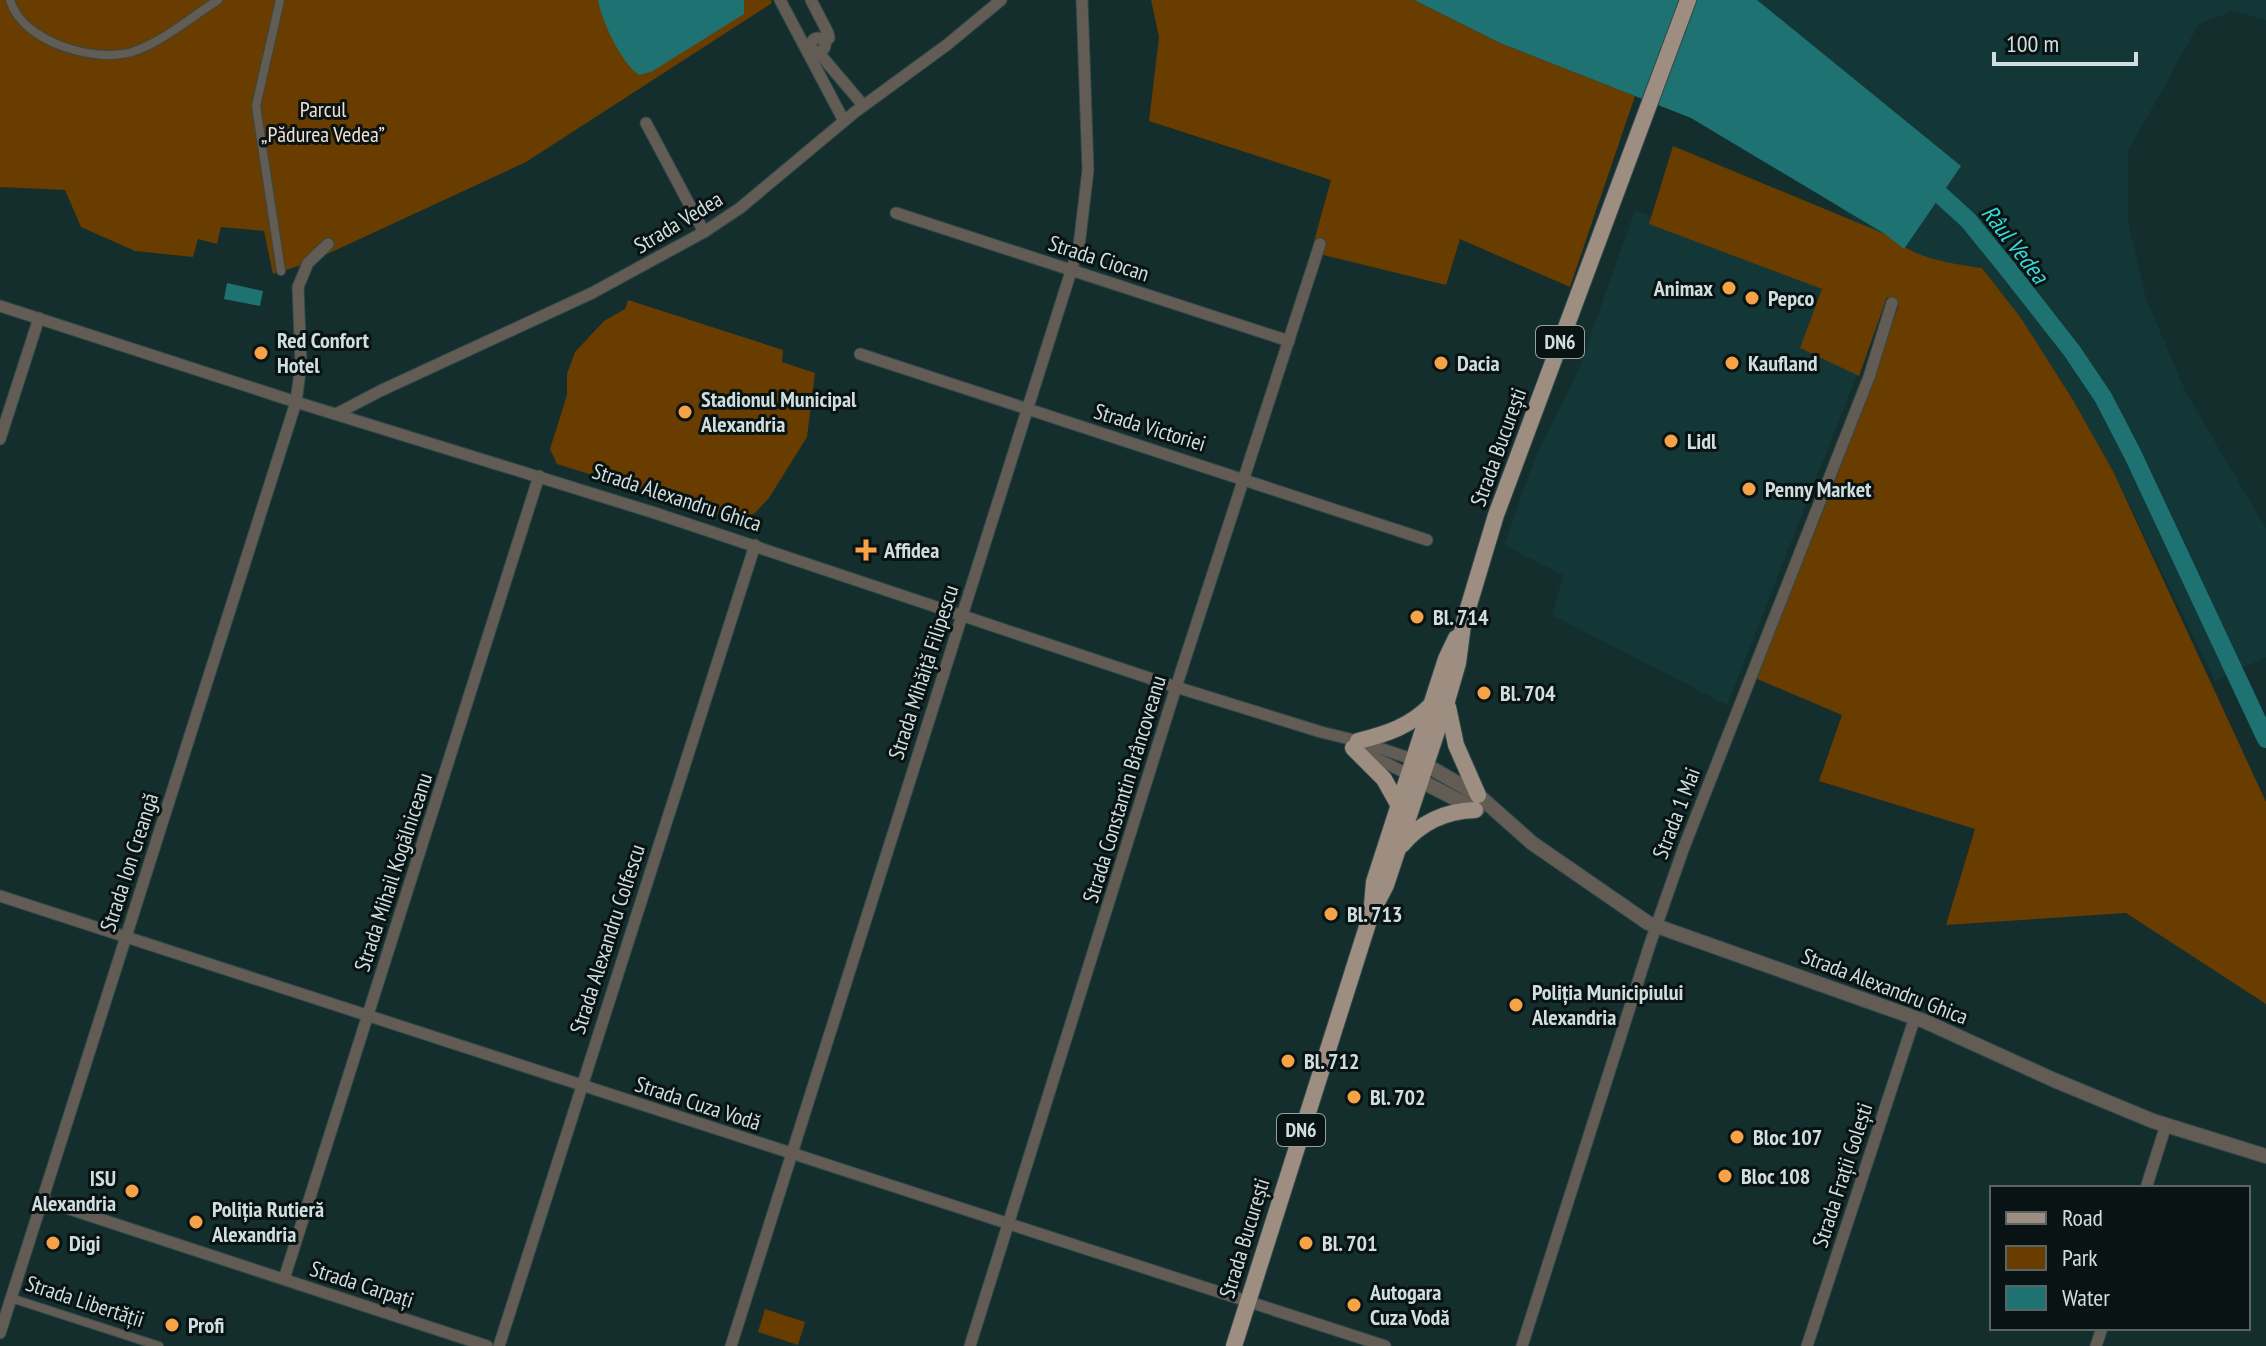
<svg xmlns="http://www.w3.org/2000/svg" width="2266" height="1346" viewBox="0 0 2266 1346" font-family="'PT Sans Narrow',sans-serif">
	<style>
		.built { fill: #133737 }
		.green { fill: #693c00 }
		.water { fill: #1e7272 }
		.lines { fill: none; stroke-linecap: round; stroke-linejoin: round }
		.river { stroke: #1e7272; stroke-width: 18 }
		.pedestrian-casing { stroke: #324949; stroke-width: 10 }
		.minor-casing { stroke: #324949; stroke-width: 13 }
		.tertiary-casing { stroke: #324949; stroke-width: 16 }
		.primary-casing { stroke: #324949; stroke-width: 18 }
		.pedestrian { stroke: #635c55; stroke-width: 8 }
		.minor { stroke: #635c55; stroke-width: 11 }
		.tertiary { stroke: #635c55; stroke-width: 14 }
		.primary { stroke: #9d8e81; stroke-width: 16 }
		.poi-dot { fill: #f6a246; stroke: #091313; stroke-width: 3 }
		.labels { text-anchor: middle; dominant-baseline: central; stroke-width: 6; stroke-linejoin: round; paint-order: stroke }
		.shield { fill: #091313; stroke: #94a1a1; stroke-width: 2 }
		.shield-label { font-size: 20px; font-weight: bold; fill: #d0dede }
		.park-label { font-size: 22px; fill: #f3e0ce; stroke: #091313 }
		.street-label { font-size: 22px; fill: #d0dede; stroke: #091313 }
		.poi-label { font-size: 22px; font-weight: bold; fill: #d0dede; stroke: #091313; text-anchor: start }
		.water-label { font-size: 24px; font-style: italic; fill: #38d9d8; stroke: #091313 }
	</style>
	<rect width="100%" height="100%" fill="#142d2d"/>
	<!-- built -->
	<g class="built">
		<polygon points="1443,0 2266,0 2266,20 2233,11 2199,24 2128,151 2128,222 2146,298 2186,393 2266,528 2266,657 2215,681 2113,471 2073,400 2021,318 1982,268 1932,260 1880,242 1793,168 1732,124"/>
		<polygon points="1635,210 1886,301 1727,705 1552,615 1563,575 1504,545 1535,458 1579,369"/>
	</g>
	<!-- green -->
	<g class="green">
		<polygon points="0,0 771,0 772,3 526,162 308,263 273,274 264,231 221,227 217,244 198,239 193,257 135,251 81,227 65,190 0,187"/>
		<polygon points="1151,0 1414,0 1500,43 1635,96 1570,287 1460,239 1446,285 1311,252 1331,180 1149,121 1159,37"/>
		<path d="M1673,146L1885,234C1917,259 1943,262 1982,268L2021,318L2073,400L2113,471L2266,802V1004L2126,913L1946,925L1975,829L1819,781L1842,715L1755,678L1833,487L1898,307L1887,297L1859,376L1800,348L1822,289L1649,224Z"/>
		<polygon points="628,300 783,350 782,362 815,373 807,437 769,498 755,513 738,521 557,464 550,449 567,395 567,374 575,352 604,321 625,309"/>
		<polygon points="765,1309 805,1322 798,1345 758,1332"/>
	</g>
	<!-- water -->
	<g class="water">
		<path d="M598,0H744V14L651,72L639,75C622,64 601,20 598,0Z"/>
		<polygon points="1414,0 1757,0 1961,166 1904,249 1885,234 1691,118 1500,43"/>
		<polygon points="227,283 263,291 260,306 224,299"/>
	</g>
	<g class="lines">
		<!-- river -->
		<polyline class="river" points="1925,181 1968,220 2007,268 2072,351 2103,397 2133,455 2266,739"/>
		<defs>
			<g id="pedestrian">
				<path d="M10,0C22,42 94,63 132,52C163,42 191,17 218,0"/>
				<polyline points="280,0 256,106 281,271"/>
				<polyline points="11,1298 159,1346"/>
			</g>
			<g id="minor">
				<polyline points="780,0 844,121"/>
				<polyline points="811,0 828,33 829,38 824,43"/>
				<circle cx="818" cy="45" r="7"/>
				<polyline points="818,52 863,105"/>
				<polyline points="646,123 704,232"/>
				<polyline points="896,213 1289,341"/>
				<polyline points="0,306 296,402 655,513 1176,687 1321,732 1358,741 1418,761"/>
				<polyline points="860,354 1427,540"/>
				<polyline points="336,414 380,391 592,293 704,232 740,208 855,112 948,44 1001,0"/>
				<polyline points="0,439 39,318"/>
				<polyline points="1363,752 1412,776"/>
				<polyline points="0,896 1385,1346"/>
				<polyline points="2146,1188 2166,1125"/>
				<polyline points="42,1200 487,1346"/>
				<polyline points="284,1279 539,476"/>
				<polyline points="0,1333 296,402 301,364 298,287 308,263 328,244"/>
				<polyline points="499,1346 755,545"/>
				<polyline points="731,1346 1079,246 1088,170 1082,0"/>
				<polyline points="970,1346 1176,687 1320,244"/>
				<polyline points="1522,1346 1650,944 1684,847 1869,377 1892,303"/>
				<polyline points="1807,1346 1915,1017"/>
				<polyline points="2096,1346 2102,1328"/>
			</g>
			<g id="tertiary">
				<polyline points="1426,765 1478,795 1532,843 1648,923 1924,1021 2054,1080 2153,1121 2266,1156"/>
				<polyline points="1421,781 1477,810"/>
			</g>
			<g id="primary">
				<polyline points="1448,707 1456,745 1478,795"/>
				<path d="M1358,741C1387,734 1411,726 1432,704"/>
				<polyline points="1353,748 1384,779 1399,806"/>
				<path d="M1402,845C1421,822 1447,811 1475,810"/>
				<polyline points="1372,905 1374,882 1446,659 1456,638"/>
				<polyline points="1234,1346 1371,914 1386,885 1447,701 1458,663 1463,625 1496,515 1688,0"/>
			</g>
		</defs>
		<!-- pedestrian casing -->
		<use href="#pedestrian" class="pedestrian-casing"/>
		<!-- minor casing -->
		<use href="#minor" class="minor-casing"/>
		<!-- tertiary casing -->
		<use href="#tertiary" class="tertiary-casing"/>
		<!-- primary casing -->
		<use href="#primary" class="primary-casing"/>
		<!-- pedestrian -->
		<use href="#pedestrian" class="pedestrian"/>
		<!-- minor -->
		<use href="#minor" class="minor"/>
		<!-- tertiary -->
		<use href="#tertiary" class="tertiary"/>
		<!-- primary -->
		<use href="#primary" class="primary"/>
	</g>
	<!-- markers -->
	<g class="poi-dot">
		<circle cx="1729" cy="288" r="8"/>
		<circle cx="1752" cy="298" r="8"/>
		<circle cx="261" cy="353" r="8"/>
		<circle cx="1441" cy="363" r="8"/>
		<circle cx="1732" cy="363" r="8"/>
		<circle cx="685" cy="412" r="8"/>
		<circle cx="1671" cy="441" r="8"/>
		<circle cx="1749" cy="489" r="8"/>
		<path d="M862 538h8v8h8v8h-8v8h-8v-8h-8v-8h8z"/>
		<circle cx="1417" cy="617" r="8"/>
		<circle cx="1484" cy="693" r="8"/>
		<circle cx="1331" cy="914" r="8"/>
		<circle cx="1516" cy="1005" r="8"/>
		<circle cx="1288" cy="1061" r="8"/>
		<circle cx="1354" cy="1097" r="8"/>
		<circle cx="1737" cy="1137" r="8"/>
		<circle cx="1725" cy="1176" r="8"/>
		<circle cx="132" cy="1191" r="8"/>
		<circle cx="196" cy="1222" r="8"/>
		<circle cx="53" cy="1243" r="8"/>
		<circle cx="1306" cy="1243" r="8"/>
		<circle cx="1354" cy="1305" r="8"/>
		<circle cx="172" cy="1325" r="8"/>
	</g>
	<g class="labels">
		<!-- shield labels -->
		<g class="shield">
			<rect x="1536" y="326" width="48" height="32" rx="6"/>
			<rect x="1277" y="1114" width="48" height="32" rx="6"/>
		</g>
		<g class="shield-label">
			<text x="1560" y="342">DN6</text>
			<text x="1301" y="1130">DN6</text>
		</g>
		<!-- park labels -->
		<g class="park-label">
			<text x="323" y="109">Parcul<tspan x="323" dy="25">„Pădurea Vedea”</tspan></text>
		</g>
		<!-- street labels -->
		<g class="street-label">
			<text transform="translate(678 222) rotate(-31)">Strada Vedea</text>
			<text transform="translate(1099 258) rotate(18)">Strada Ciocan</text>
			<text transform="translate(1150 427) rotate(17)">Strada Victoriei</text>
			<text transform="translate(1498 447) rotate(-70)">Strada București</text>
			<text transform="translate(677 497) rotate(18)">Strada Alexandru Ghica</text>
			<text transform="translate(923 672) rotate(-72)">Strada Mihăiță Filipescu</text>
			<text transform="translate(1124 789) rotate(-73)">Strada Constantin Brâncoveanu</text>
			<text transform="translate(1676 813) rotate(-69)">Strada 1 Mai</text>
			<text transform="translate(129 862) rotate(-72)">Strada Ion Creangă</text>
			<text transform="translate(393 872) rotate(-72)">Strada Mihail Kogălniceanu</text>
			<text transform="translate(607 939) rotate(-72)">Strada Alexandru Colfescu</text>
			<text transform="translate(1885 986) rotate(21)">Strada Alexandru Ghica</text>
			<text transform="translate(698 1103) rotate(18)">Strada Cuza Vodă</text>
			<text transform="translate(1842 1175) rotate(-72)">Strada Frații Golești</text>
			<text transform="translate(1244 1238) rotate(-73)">Strada București</text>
			<text transform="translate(362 1284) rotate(18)">Strada Carpați</text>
			<text transform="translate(85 1301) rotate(18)">Strada Libertății</text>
		</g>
		<!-- poi labels -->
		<g class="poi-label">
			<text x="1713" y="288" text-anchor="end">Animax</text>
			<text x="1768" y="298">Pepco</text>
			<text x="277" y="340">Red Confort<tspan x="277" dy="25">Hotel</tspan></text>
			<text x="1457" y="363">Dacia</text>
			<text x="1748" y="363">Kaufland</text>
			<text x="701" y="399">Stadionul Municipal<tspan x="701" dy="25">Alexandria</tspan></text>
			<text x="1687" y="441">Lidl</text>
			<text x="1765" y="489">Penny Market</text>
			<text x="884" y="550">Affidea</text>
			<text x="1433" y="617">Bl. 714</text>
			<text x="1500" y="693">Bl. 704</text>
			<text x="1347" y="914">Bl. 713</text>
			<text x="1532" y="992">Poliția Municipiului<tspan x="1532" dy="25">Alexandria</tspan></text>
			<text x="1304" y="1061">Bl. 712</text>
			<text x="1370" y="1097">Bl. 702</text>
			<text x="1753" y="1137">Bloc 107</text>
			<text x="1741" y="1176">Bloc 108</text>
			<text x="116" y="1178" text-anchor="end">ISU<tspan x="116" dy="25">Alexandria</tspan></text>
			<text x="212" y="1209">Poliția Rutieră<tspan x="212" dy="25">Alexandria</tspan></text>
			<text x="69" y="1243">Digi</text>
			<text x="1322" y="1243">Bl. 701</text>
			<text x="1370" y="1292">Autogara<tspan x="1370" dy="25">Cuza Vodă</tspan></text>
			<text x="188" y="1325">Profi</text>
		</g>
		<!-- water labels -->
		<g class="water-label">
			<text transform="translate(2015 244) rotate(52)">Râul Vedea</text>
		</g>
	</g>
	<!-- legend -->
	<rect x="1990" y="1186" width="260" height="144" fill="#091313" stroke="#596464" stroke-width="2"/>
	<rect x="2006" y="1212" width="40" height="12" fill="#9d8e81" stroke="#596464" stroke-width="2"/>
	<text x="2062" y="1226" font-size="24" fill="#d0dede">Road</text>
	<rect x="2006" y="1246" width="40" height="24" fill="#693c00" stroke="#596464" stroke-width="2"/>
	<text x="2062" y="1266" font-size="24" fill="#d0dede">Park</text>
	<rect x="2006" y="1286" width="40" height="24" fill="#1e7272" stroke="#596464" stroke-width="2"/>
	<text x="2062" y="1306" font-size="24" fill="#d0dede">Water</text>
	<!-- scale -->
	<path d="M1994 52v12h142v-12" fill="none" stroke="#d0dede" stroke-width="4"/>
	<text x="2006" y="52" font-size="24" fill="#d0dede" stroke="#091313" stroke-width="6" paint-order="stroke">100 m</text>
</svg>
